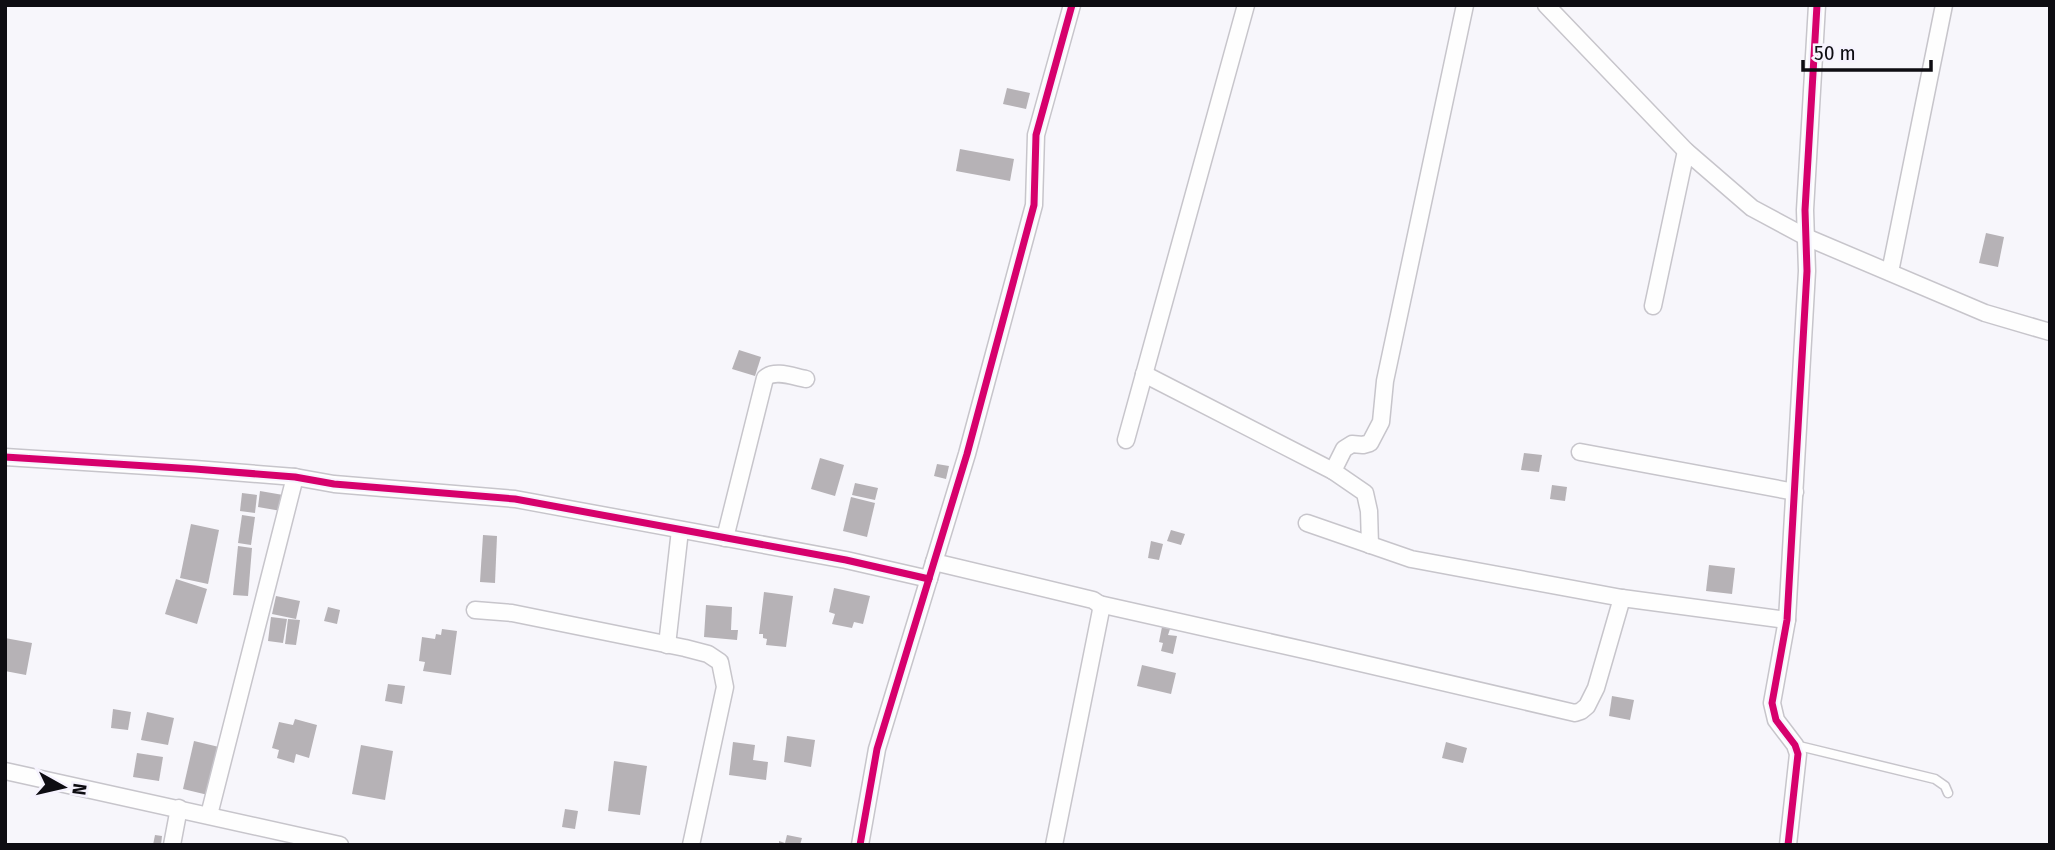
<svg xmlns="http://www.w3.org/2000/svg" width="2055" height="850" viewBox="0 0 2055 850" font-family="'Fira Sans Condensed',sans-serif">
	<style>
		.building { fill: #b6b2b6 }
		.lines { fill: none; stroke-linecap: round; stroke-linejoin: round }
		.service-casing { stroke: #c7c5cb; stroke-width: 11 }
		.minor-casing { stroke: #c7c5cb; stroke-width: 19 }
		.service { stroke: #fefefe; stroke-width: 8 }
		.minor { stroke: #fefefe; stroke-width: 16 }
		.cycleway-casing { stroke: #f6f3fe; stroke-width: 11 }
		.cycleway { stroke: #d6006c; stroke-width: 7 }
	</style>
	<rect width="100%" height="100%" fill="#f7f6fb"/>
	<!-- building -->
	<g class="building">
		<polygon points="1007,88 1030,93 1026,109 1003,104"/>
		<polygon points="960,149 1014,159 1010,181 956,171"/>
		<polygon points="1986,233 2004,237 1998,267 1979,263"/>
		<polygon points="739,350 761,357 755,376 732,369"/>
		<polygon points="1524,453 1542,455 1539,472 1521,470"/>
		<polygon points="820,458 844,465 835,496 811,489"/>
		<polygon points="937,464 949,466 946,479 934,476"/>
		<polygon points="855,483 878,488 875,500 852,495"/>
		<polygon points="1552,485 1567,487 1565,501 1550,499"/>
		<polygon points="260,491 289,496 287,512 258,507"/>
		<polygon points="242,493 257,495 255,513 240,511"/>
		<polygon points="851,497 875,503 867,537 843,531"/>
		<polygon points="242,515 255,517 251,545 238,543"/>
		<polygon points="191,524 219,530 208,584 180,578"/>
		<polygon points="1171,530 1185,534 1181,545 1167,541"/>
		<polygon points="483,535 497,536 495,583 480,582"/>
		<polygon points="1151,541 1163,544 1159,560 1148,558"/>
		<polygon points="238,546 252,548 248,596 233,595"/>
		<polygon points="1709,565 1735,568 1732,594 1706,591"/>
		<polygon points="176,579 207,589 197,624 165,614"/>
		<polygon points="834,588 870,596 863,624 854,622 852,628 832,624 835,614 829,612"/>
		<polygon points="764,592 793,596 786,647 766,645 767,639 763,638 763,634 759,634"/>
		<polygon points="276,596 300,601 296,619 272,614"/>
		<polygon points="706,605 732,607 731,630 738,630 737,640 704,637"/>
		<polygon points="328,607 340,610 337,624 324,621"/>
		<polygon points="271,617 287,619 283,643 268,641"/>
		<polygon points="288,619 300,620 296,645 285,644"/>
		<polygon points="1162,627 1170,629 1168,635 1177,636 1173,654 1161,651 1163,643 1159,642"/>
		<polygon points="442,629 457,631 451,675 423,671 425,662 419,661 422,637 435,639 436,634 441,635"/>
		<polygon points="5,638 32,643 26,675 5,671"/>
		<polygon points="1142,665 1176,673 1171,694 1137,686"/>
		<polygon points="388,684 405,686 402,704 385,701"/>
		<polygon points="1612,696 1634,700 1630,720 1609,716"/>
		<polygon points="113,709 131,712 128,730 111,728"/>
		<polygon points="147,712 174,718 168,745 141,740"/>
		<polygon points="295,719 317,725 309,758 296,754 294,763 277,758 279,750 272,748 279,722 293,725"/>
		<polygon points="787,736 815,740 811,767 784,762"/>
		<polygon points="194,741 219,747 208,795 183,789"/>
		<polygon points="733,742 755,745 753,760 768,762 766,780 729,775"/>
		<polygon points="1446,742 1467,748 1463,763 1442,758"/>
		<polygon points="361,745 393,751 385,800 352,794"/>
		<polygon points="137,753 163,757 159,781 133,777"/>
		<polygon points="614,761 647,766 640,815 608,811"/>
		<polygon points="565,809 578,811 575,829 562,827"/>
		<polygon points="155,835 162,836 161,845 153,845"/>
		<polygon points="787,835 802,838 800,845 779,845 779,841 785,843"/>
	</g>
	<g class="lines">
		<defs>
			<polyline id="service" points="1795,745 1935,779 1945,786 1948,793"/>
			<g id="minor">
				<polyline points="1546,5 1686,151 1752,208 1806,237 1985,313 2050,332"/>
				<polyline points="1890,272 1944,5"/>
				<polyline points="1653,306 1686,151"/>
				<polyline points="1144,374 1333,471"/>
				<polyline points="1126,440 1246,5"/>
				<polyline points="1580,452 1795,492"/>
				<polyline points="5,457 195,469 295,477 334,484 515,499 846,560 929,579"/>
				<polyline points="1307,523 1411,559 1622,598 1787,620"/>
				<path d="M725,538L765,378C775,369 794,377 806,379"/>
				<polyline points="1370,545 1369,511 1365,493 1333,471 1344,449 1352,444 1363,445 1370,443 1381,422 1385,381 1465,5"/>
				<polyline points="934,562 1093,600 1099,604 1101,610 1054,845"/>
				<polyline points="1099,604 1313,652 1575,713 1581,711 1587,706 1596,688 1622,598"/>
				<polyline points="475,610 512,613 685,648 708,654 720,662 725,687 691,845"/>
				<polyline points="667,645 680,530"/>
				<polyline points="5,771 340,845"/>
				<polyline points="209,815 295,477"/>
				<polyline points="172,845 179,808"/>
				<polyline points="860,845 877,749 967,454 1034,205 1036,135 1072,5"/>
				<polyline points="1788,845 1798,754 1795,745 1776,720 1772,703 1787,620 1807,271 1805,210 1817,5"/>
			</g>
		</defs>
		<!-- service casing -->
		<use href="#service" class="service-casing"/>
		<!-- minor casing -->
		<use href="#minor" class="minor-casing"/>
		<!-- service -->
		<use href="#service" class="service"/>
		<!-- minor -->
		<use href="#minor" class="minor"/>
		<defs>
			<g id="cycleway">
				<polyline points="5,457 195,469 295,477 334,484 515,499 846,560 929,579"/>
				<polyline points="860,845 877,749 967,454 1034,205 1036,135 1072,5"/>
				<polyline points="1788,845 1798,754 1795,745 1776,720 1772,703 1787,620 1807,271 1805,210 1817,5"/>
			</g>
		</defs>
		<!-- cycleway casing -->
		<use href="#cycleway" class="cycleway-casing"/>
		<!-- cycleway -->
		<use href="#cycleway" class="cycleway"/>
	</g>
	<!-- border -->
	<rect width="2055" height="850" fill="none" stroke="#0e0d12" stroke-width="14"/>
	<!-- north arrow -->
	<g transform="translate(63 787) rotate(98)" stroke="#f6f3fe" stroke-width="5" paint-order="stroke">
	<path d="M0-5L12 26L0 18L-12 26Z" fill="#0e0d12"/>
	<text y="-10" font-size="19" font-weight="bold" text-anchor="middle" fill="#0e0d12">N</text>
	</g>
	<!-- scale -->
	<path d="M1803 60v10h128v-10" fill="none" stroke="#0e0d12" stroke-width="3.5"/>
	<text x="1814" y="60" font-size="21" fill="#0e0d12" stroke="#f6f3fe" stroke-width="5" paint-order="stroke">50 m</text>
</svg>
